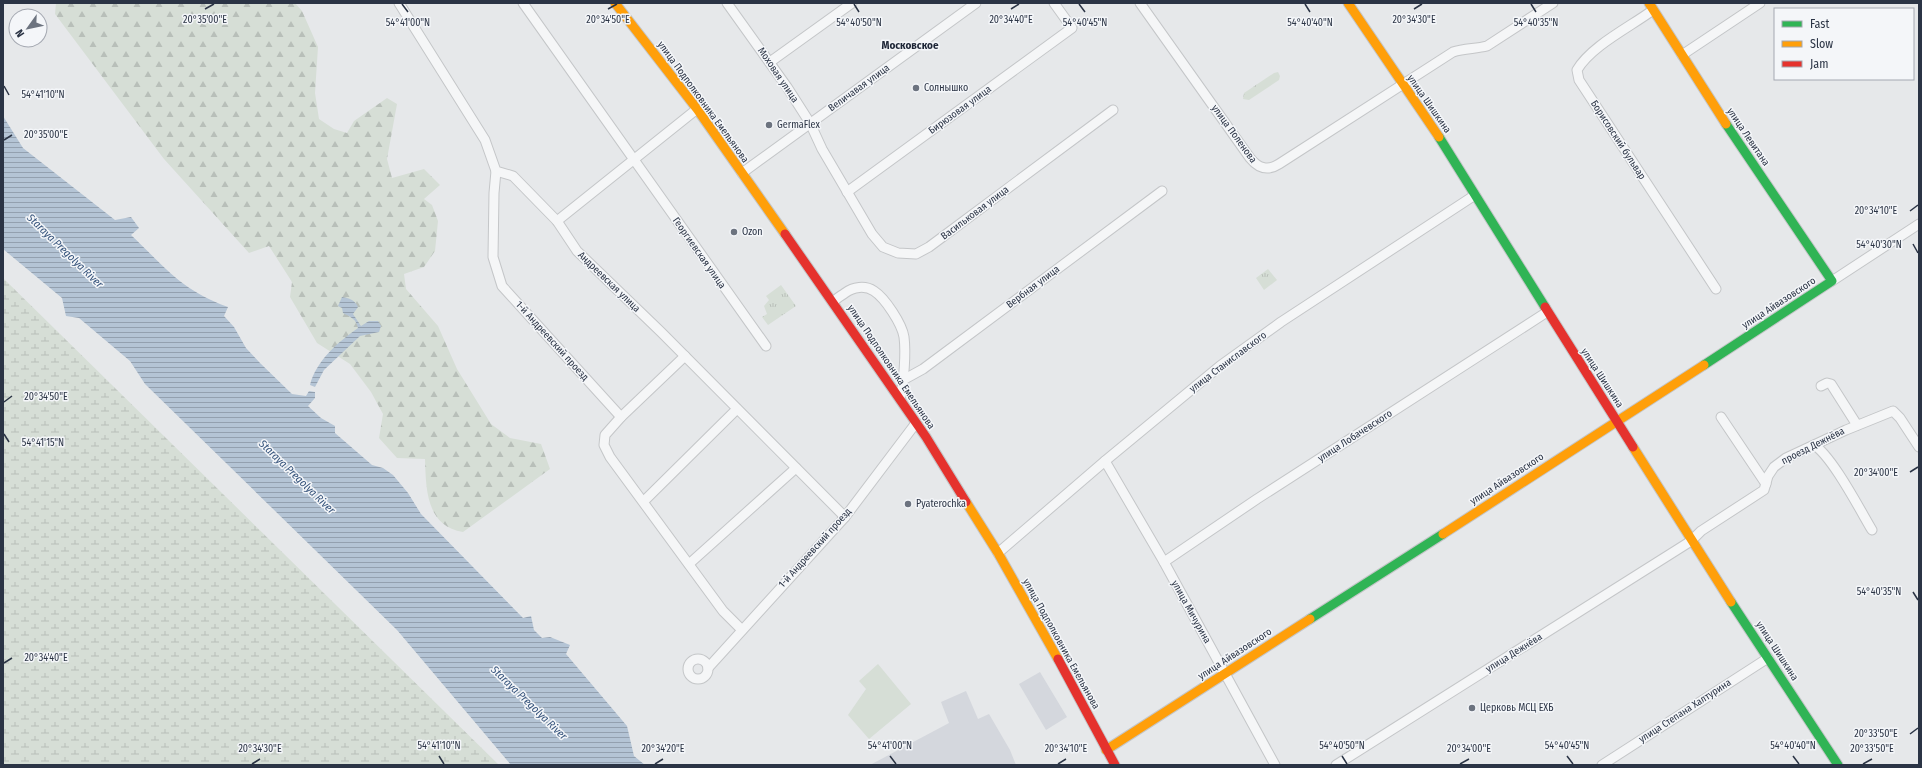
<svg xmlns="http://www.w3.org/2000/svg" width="1922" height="768" viewBox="0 0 1922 768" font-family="'Fira Sans Condensed',sans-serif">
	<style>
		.built { fill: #d4d7dd }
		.grass { fill: #d6ded6 }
		.forest { fill: url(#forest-firs) }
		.wetland { fill: url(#wetland-marsh) }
		.park { fill: url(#park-tufts) }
		.water { fill: url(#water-rules) }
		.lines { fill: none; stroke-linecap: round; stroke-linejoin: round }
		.street-casing { stroke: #c4c6c8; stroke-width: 11 }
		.fast-casing { stroke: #c4c6c8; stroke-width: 11 }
		.slow-casing { stroke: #c4c6c8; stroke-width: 11 }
		.jam-casing { stroke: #c4c6c8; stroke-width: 11 }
		.street { stroke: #f5f6f7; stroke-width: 9 }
		.fast { stroke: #30b455; stroke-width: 9 }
		.slow { stroke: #ff9f0a; stroke-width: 9 }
		.jam { stroke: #e5322d; stroke-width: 9 }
		.ticks { fill: none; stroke: #2b3445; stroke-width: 1.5 }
		.poi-dot { fill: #6c737f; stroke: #f4f6f9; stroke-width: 1.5 }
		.labels { text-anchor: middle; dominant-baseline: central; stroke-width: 3; stroke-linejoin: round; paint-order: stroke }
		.street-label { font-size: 10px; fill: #2b3445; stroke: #f4f6f9 }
		.poi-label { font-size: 10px; fill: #2b3445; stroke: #f4f6f9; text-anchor: start }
		.neighbourhood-label { font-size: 11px; font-weight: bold; fill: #1d2536; stroke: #f4f6f9 }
		.water-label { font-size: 11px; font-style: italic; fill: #34527a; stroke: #f4f6f9 }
		.ticks-label { font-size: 10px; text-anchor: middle; fill: #2b3445; stroke: #f4f6f9; stroke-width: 3; stroke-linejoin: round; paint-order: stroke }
	</style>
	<defs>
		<pattern id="forest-firs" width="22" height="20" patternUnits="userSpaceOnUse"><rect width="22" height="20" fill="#d6ded6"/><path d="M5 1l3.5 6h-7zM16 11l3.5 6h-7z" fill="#b8bfb9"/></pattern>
		<pattern id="wetland-marsh" width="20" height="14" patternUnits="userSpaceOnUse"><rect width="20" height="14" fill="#d6ded6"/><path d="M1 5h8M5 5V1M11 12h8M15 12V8" fill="none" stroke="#b8bfb9"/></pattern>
		<pattern id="park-tufts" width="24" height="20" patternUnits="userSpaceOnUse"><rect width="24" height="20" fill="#d6ded6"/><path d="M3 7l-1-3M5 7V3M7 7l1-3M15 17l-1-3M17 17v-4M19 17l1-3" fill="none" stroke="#b8bfb9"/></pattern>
		<pattern id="water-rules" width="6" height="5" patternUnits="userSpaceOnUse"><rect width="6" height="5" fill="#b4c4d5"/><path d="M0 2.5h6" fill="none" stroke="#93a0af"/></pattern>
	</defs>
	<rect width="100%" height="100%" fill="#e6e8ea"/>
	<!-- built -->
	<g class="built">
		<polygon points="1040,672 1067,717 1046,730 1019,684"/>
		<polygon points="966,691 978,719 989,714 1010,750 1016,765 870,765 949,723 941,702"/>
	</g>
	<!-- grass -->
	<polygon class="grass" points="878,664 911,704 869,739 848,715 866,689 859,681"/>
	<!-- forest -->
	<path class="forest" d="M56,3H295L302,11L318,47L315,93L319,119L334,129L347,133L354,121L387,98L397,104L387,159L392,178L424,169L440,185L424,199L432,205L438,221L435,251L424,267L404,274L406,289L438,326L457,369L491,424L510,438L541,444L550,469L463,532C426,526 426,489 425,459L397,458L379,438L383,414L371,392L350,364L317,343L290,297L292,282L269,246L249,253L164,159L55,14Z"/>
	<!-- wetland -->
	<polygon class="wetland" points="3,278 499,765 3,765"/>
	<!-- park -->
	<g class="park">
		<polygon points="1278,72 1280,76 1279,80 1249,100 1243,99 1244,93 1274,73"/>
		<polygon points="1268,269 1277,280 1264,290 1256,278"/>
		<polygon points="781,285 796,306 768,325 762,317 767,314 764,306 769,300 766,296"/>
	</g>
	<!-- water -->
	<g class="water">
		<path d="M3,116L23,148L115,220L131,217L139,228L131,235C166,268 181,290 228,307L224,316L234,327L246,348L260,363L292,394L306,396L309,391L315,392V398L308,406L321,418L335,426V433L372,465L383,468L393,475L408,493L421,514L523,618L531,616L534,630L542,638L550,637L570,645L566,654L627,726L634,756L645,765H511L397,630L145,384L130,361L79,318L66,316L62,298L3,249Z"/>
		<path d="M342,297C349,298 355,300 358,307L353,314L361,326L369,321H378L381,326L379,332L360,336L324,370L315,387L310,385C316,361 338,342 358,328C356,319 351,317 343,313L342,308L338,306Z"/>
	</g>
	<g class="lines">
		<defs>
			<g id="street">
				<polyline points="399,3 485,140 496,171 513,176 557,221 577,251 661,332 845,517"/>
				<polyline points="523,3 766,346"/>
				<polyline points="727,3 787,87 810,123 822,149 872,234 883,247 898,253 916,254 929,247 1113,110"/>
				<path d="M1140,3L1250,158C1259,169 1268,171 1279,164L1453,52C1464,48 1476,49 1487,46L1553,3"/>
				<path d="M1653,10C1630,27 1591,46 1577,70L1579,80L1716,289"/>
				<polyline points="1682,55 1760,3"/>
				<polyline points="770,62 852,3"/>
				<polyline points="496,171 494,193 493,257 502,286 621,417"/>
				<polyline points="742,173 976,3"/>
				<polyline points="847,192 1072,28 1054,3"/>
				<polyline points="557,221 697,109"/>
				<polyline points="1832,281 1919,224"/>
				<path d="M834,302C836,298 841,296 845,293C853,287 865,285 874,291C885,298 902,324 904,337C906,353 904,382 900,398"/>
				<polyline points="685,356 621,417 605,435 604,445 610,457 723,611 742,630"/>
				<polyline points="903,380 923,369 1162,191"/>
				<polyline points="1821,386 1827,383 1831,384 1857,425"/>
				<polyline points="1721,417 1766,484"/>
				<path d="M1814,445C1832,456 1860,510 1872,530"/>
				<polyline points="1105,461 1164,562 1275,765"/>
				<polyline points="644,501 737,409"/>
				<polyline points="998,553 1105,461 1220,366 1281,322 1475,195"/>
				<polyline points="1164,562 1257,499 1547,312"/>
				<polyline points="689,564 796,468"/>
				<circle cx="698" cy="669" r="10"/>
				<polyline points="708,668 845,517 916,423"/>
				<polyline points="1336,765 1691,541 1701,531 1764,490 1768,476 1774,467 1786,458 1846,430 1893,411 1900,418 1919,447"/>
				<polyline points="1602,765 1768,658"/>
			</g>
			<g id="fast">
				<polyline points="1439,137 1545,307"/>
				<polyline points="1704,365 1832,281 1726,124"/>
				<polyline points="1731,602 1838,765"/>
				<polyline points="1310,619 1443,534"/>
			</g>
			<g id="slow">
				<polyline points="615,3 697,109 785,234"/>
				<polyline points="1348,3 1439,137"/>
				<polyline points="1649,3 1726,124"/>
				<polyline points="1633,447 1731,602"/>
				<polyline points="966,502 998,553 1058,659"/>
				<polyline points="1443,534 1704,365"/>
				<polyline points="1106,750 1310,619"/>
			</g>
			<g id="jam">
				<polyline points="785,234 926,437 966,502"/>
				<polyline points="1545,307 1633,447"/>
				<polyline points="1058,659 1115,765"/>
			</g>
		</defs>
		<!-- street casing -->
		<use href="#street" class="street-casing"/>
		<!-- fast casing -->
		<use href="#fast" class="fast-casing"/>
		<!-- slow casing -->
		<use href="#slow" class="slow-casing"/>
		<!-- jam casing -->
		<use href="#jam" class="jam-casing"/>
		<!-- street -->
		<use href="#street" class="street"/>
		<!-- fast -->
		<use href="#fast" class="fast"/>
		<!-- slow -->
		<use href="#slow" class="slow"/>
		<!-- jam -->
		<use href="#jam" class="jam"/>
	</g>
	<!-- ticks -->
	<path class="ticks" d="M402,4L408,12M854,4L859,12M1079,4L1085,12M1305,4L1310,12M1531,4L1536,12M205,9L214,4M608,9L617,4M1011,9L1019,4M1414,9L1422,4M4,86L9,95M4,140L12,135M1910,211L1918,205M1913,244L1918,253M4,402L12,396M4,434L9,442M1910,472L1918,467M1913,592L1918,600M4,663L12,658M1910,734L1918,728M439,756L444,764M890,756L896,764M1342,756L1347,764M1567,756L1573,764M1793,756L1799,764M252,764L260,759M655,764L663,759M1058,764L1066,759M1460,764L1469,759M1863,764L1872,759"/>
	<!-- markers -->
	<g class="poi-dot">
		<circle cx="916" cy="88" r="4"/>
		<circle cx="769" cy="125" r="4"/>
		<circle cx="734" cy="232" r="4"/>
		<circle cx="908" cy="504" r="4"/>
		<circle cx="1472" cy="708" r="4"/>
	</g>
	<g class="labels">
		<!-- street labels -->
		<g class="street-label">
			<text transform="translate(778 75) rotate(56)">Моховая улица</text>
			<text transform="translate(859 88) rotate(-36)">Величавая улица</text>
			<text transform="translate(703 102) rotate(54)">улица Подполковника Емельянова</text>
			<text transform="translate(1429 104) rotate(55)">улица Шишкина</text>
			<text transform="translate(960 110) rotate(-36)">Бирюзовая улица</text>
			<text transform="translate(1234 134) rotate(54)">улица Поленова</text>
			<text transform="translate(1748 137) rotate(56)">улица Левитана</text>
			<text transform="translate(1618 140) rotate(57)">Борисовский бульвар</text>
			<text transform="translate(975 213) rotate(-37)">Васильковая улица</text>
			<text transform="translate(699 253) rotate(55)">Георгиевская улица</text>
			<text transform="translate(609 282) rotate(44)">Андреевская улица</text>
			<text transform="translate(1033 287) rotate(-37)">Вербная улица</text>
			<text transform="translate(1779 303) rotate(-33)">улица Айвазовского</text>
			<text transform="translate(552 341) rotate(48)">1-й Андреевский проезд</text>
			<text transform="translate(1228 362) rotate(-37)">улица Станиславского</text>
			<text transform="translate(891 367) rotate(56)">улица Подполковника Емельянова</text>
			<text transform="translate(1602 378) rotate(57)">улица Шишкина</text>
			<text transform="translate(1355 436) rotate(-33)">улица Лобачевского</text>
			<text transform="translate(1813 446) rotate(-27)">проезд Дежнёва</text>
			<text transform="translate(1507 479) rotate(-33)">улица Айвазовского</text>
			<text transform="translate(815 548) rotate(-48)">1-й Андреевский проезд</text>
			<text transform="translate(1191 612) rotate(61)">улица Мичурина</text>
			<text transform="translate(1061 644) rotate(61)">улица Подполковника Емельянова</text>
			<text transform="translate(1777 651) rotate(57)">улица Шишкина</text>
			<text transform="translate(1514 653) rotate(-32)">улица Дежнёва</text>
			<text transform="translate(1235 654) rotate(-33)">улица Айвазовского</text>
			<text transform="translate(1685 711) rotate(-33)">улица Степана Халтурина</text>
		</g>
		<!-- poi labels -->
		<g class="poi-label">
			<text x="924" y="88">Солнышко</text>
			<text x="777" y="125">GermaFlex</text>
			<text x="742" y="232">Ozon</text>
			<text x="916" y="504">Pyaterochka</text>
			<text x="1480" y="708">Церковь МСЦ ЕХБ</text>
		</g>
		<!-- neighbourhood labels -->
		<g class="neighbourhood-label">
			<text x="910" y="45">Московское</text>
		</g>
		<!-- water labels -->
		<g class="water-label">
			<text transform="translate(65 251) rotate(44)">Staraya Pregolya River</text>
			<text transform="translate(297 477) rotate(44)">Staraya Pregolya River</text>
			<text transform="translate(529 703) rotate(44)">Staraya Pregolya River</text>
		</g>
	</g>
	<g class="ticks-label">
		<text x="1011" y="23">20°34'40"E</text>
		<text x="205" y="23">20°35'00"E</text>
		<text x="608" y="23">20°34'50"E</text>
		<text x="1414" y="23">20°34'30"E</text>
		<text x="408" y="26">54°41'00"N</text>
		<text x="859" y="26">54°40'50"N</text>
		<text x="1085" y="26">54°40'45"N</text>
		<text x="1310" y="26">54°40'40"N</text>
		<text x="1536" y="26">54°40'35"N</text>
		<text x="43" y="98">54°41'10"N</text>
		<text x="46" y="138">20°35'00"E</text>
		<text x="1876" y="214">20°34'10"E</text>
		<text x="1879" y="248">54°40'30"N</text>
		<text x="46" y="400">20°34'50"E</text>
		<text x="43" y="446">54°41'15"N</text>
		<text x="1876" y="476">20°34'00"E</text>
		<text x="1879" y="595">54°40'35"N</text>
		<text x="46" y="661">20°34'40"E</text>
		<text x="1876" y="737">20°33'50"E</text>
		<text x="439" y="749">54°41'10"N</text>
		<text x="890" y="749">54°41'00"N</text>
		<text x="1342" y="749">54°40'50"N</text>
		<text x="1567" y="749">54°40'45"N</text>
		<text x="1793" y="749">54°40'40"N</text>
		<text x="260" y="752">20°34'30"E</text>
		<text x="663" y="752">20°34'20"E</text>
		<text x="1066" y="752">20°34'10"E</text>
		<text x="1469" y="752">20°34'00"E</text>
		<text x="1872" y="752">20°33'50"E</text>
	</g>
	<!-- border -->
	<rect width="1922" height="768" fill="none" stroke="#2b3445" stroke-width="8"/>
	<!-- legend -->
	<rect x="1774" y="8" width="140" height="72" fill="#f4f6f9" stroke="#a4a8b1"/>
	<rect x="1782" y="21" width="20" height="6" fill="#30b455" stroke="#a4a8b1"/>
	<text x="1810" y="28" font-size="12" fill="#2b3445">Fast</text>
	<rect x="1782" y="41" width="20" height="6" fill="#ff9f0a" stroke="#a4a8b1"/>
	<text x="1810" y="48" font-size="12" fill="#2b3445">Slow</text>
	<rect x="1782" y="61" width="20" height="6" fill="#e5322d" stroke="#a4a8b1"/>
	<text x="1810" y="68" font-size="12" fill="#2b3445">Jam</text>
	<!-- north arrow -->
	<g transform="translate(28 28) rotate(237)"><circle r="19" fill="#f4f6f9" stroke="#a4a8b1"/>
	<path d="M0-3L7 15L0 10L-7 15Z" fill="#6c737f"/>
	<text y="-6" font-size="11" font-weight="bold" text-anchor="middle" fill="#2b3445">N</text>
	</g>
</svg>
